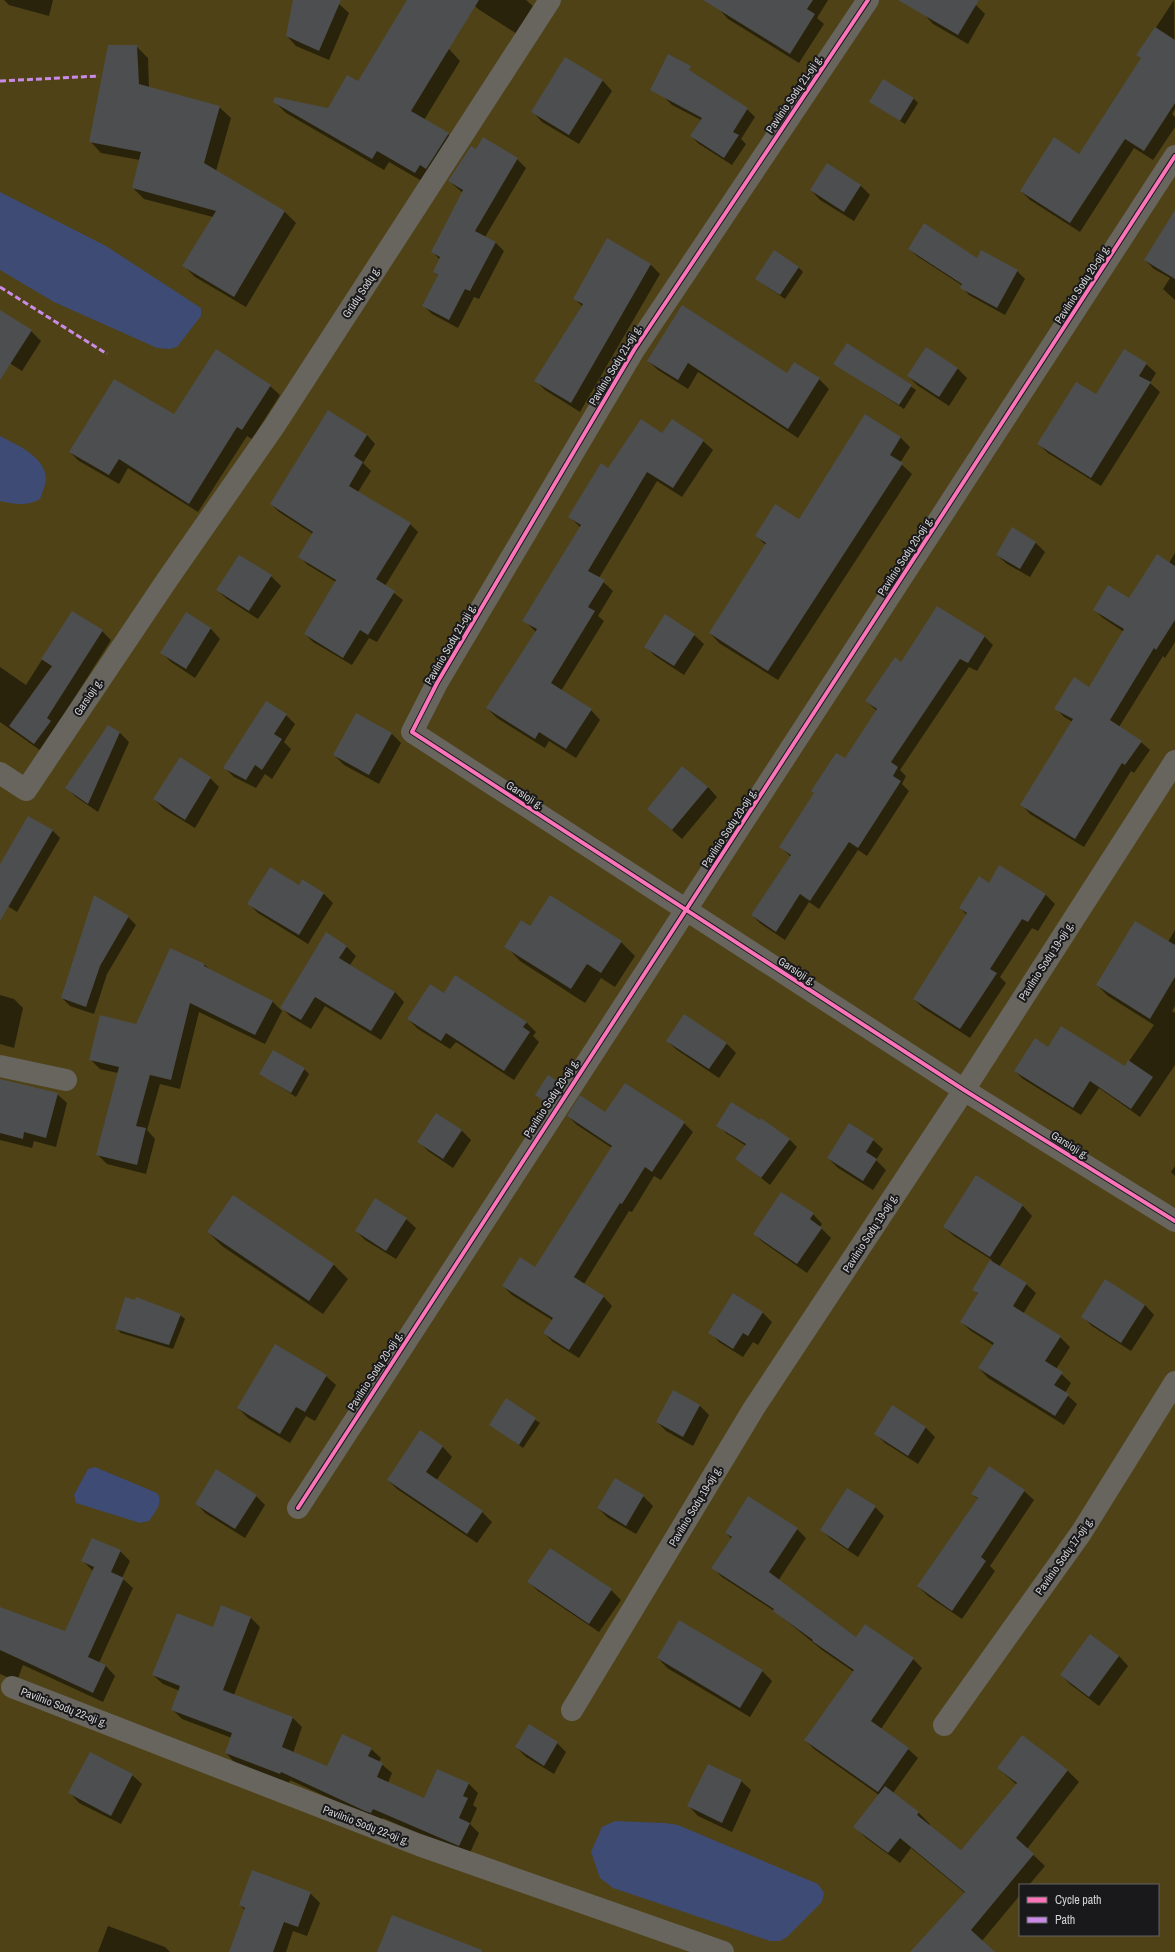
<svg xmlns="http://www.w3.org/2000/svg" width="1175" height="1952" viewBox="0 0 1175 1952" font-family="'Archivo Narrow',sans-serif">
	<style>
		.green { fill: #4e4216; fill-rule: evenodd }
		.water { fill: #3e4b74 }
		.shadow { fill: #0007 }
		.building { fill: #4d4e4f }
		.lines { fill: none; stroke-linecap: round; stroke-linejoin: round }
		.street { stroke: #67655e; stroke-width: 22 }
		.quiet { stroke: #ca8be6; stroke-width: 3; stroke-dasharray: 6 3; stroke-linecap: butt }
		.cycleway-casing { stroke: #19191b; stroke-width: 6 }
		.cycleway { stroke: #fb73b8; stroke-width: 4 }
		.labels { text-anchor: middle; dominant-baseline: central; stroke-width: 4; stroke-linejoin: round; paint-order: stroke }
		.street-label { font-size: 11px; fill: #d3d3d5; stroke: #19191b }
	</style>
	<rect width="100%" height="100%" fill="#313233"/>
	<!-- green -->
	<path class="green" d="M0,0H1175V1952H0ZM1020,1885H1158V1935H1020Z"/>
	<!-- water -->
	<g class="water">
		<polygon points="0,192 106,246 201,308 201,316 177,347 170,349 157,348 54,302 0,270"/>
		<path d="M0,436C17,445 47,457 46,481C45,486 42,493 40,499C26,507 15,504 0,501Z"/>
		<path d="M95,1467L157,1493C164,1503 155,1512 149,1521L140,1523L76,1503L74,1495L88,1469Z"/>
		<polygon points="615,1821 665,1823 678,1825 818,1884 824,1893 822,1902 787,1937 780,1941 770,1941 613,1888 600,1878 591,1852 602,1827"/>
	</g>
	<!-- shadow -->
	<g class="shadow">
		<polygon points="4,0 53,0 49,16 9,5"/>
		<polygon points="294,0 331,0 339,4 349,13 329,60 296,46 287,36"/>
		<polygon points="469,0 526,0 537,10 520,36 478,9"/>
		<polygon points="725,0 828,0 817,18 824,24 799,63 728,19 719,9"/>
		<polygon points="932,0 968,0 976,5 985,14 968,44 933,24 924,14"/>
		<polygon points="1174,0 1175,109 1172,114 1175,117 1175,127 1153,160 1134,148 1080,232 1030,200 1021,191 1080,155 1142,59 1138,55"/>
		<polygon points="136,46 148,58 149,88 219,107 231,118 216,171 285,212 296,223 246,307 195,277 184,266 213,217 144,199 133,188 140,160 101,153 90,141"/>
		<polygon points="449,49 460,61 424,120 448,134 460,146 427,184 389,162 384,170 286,113 274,101 328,109 358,82"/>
		<polygon points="566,59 603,81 612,91 579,144 542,122 533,112"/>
		<polygon points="664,97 747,109 755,117 741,139 746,144 732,165 699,144 691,136 701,120 672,105"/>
		<polygon points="913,98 918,103 905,124 870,102"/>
		<polygon points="476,150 517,159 526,168 485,237 495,242 504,251 479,299 474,297 458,328 432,314 423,305 438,276 434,272 440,260 433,252 463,193 449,181"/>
		<polygon points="861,186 870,195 854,221 820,200 811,190"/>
		<polygon points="1175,212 1175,300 1163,289 1170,278 1154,269 1145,260"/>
		<polygon points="909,249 1017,271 1025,279 1005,315 969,295 962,287 963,286 917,256"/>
		<polygon points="650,264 660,274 580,412 545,390 535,380 582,306 574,298"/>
		<polygon points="798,267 803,272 785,299 756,279"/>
		<polygon points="683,307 787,375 794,364 819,379 829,389 798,438 698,372 688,389 658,370 648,361"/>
		<polygon points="4,314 31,331 41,341 22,371 0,357 0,319"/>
		<polygon points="847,344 916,390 904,409 835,364"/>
		<polygon points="1146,364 1156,373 1150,383 1160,392 1101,486 1048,453 1038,444 1097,396"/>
		<polygon points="957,368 967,378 949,406 917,385 908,376"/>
		<polygon points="270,386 280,395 252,439 247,436 198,512 128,468 119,484 79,461 70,452 174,415"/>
		<polygon points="866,415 901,438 910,447 900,463 912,474 778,680 719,643 710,633 766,545 756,536 799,521"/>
		<polygon points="367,435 375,444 363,463 371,471 358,492 410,524 418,532 385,586 403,600 377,642 369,638 352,665 313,642 305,634 336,582 308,565 299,556 313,534 279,512 271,504"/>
		<polygon points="663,435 703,441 713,450 682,497 657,481 599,578 613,591 598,616 604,621 561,691 591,710 600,720 576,758 549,741 545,748 497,718 487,708 536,632 524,620 581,528 570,517 609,469"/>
		<polygon points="1036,543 1045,552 1030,577 1007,564 997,555"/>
		<polygon points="1175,553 1175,642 1165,658 1163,656 1119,727 1141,742 1150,750 1134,773 1131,771 1084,847 1030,814 1022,805 1073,722 1064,717 1056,708 1090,688 1124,632 1103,618 1094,610 1130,599 1169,563"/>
		<polygon points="240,556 271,576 281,586 258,619 227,599 217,590"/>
		<polygon points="72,612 102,631 111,640 56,727 44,753 0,722 0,667 26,685"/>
		<polygon points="186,614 211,629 220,639 195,678 171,662 162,653"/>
		<polygon points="694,635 704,644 684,675 655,656 646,647"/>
		<polygon points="984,636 993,645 977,671 969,667 900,770 906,776 902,784 909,791 867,856 858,850 819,909 809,902 785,940 761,924 752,915 791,857 780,846 845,759 877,711 866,701 902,663"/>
		<polygon points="286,715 295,724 284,742 291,749 272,779 265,774 256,788 234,777 225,768"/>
		<polygon points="109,726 120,733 129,742 98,812 76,797 67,788"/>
		<polygon points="392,734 401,743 379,784 344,765 334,755"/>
		<polygon points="210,778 219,787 195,828 164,809 154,799"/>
		<polygon points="708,787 717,797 682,839 648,809"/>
		<polygon points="29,817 53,831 60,838 17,912 0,901 0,865"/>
		<polygon points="303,880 324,894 333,903 308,944 258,913 248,903 300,886"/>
		<polygon points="989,884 1045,894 1055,904 1038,931 1032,928 1000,977 1006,983 970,1038 923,1008 914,999 967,915 960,908"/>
		<polygon points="128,917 136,925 107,974 94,1014 70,1006 62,998"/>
		<polygon points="530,927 621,942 635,956 615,987 601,978 585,1003 520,961 506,946"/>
		<polygon points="1175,930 1175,1006 1172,1011 1175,1013 1175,1065 1140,1117 1099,1088 1081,1115 1023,1079 1015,1071 1048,1048 1125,1067 1154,1025 1108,996 1097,985 1168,942"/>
		<polygon points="346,946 356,956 350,965 395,992 404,1002 381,1040 325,1006 311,1029 291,1017 281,1007"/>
		<polygon points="204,964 210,970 272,1001 282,1011 265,1044 199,1012 180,1089 160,1084 147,1130 155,1139 146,1174 107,1164 97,1154 118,1073 100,1069 90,1059 137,1025"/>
		<polygon points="444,994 526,1022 536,1032 533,1036 539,1042 514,1080 456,1042 450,1049 418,1029 408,1019"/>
		<polygon points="0,995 14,999 23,1008 14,1048 0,1044"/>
		<polygon points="667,1041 726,1043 736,1053 719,1078 677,1050"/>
		<polygon points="304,1069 309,1074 296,1097 261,1074"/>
		<polygon points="0,1080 57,1094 67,1103 56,1147 34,1141 32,1148 0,1140"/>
		<polygon points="625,1084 684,1123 693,1132 661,1180 654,1176 632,1212 629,1211 584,1284 603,1296 612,1306 579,1358 553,1342 544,1333 552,1320 512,1295 503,1286 536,1268 612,1148 577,1125 568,1116 606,1113"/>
		<polygon points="718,1125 789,1139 797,1147 770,1185 737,1159 746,1146 726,1133"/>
		<polygon points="461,1130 471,1140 453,1168 428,1151 419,1142"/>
		<polygon points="873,1140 883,1149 876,1160 886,1170 873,1190 838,1168 828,1158"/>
		<polygon points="1175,1166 1175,1176 1171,1172"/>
		<polygon points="976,1177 1023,1206 1032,1216 999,1267 1026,1284 1036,1293 1023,1314 1060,1337 1070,1347 1056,1369 1071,1383 1065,1393 1077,1404 1064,1425 988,1378 979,1368 993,1345 971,1331 961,1322 978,1294 974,1289 992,1260 954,1236 944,1227"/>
		<polygon points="813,1214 822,1224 820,1227 831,1238 807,1273 764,1243 754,1234"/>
		<polygon points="406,1219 416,1228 396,1259 365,1240 356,1231"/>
		<polygon points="208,1232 334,1265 348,1279 323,1314 222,1246"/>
		<polygon points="734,1294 763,1313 772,1322 758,1345 753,1342 743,1357 719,1342 710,1332"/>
		<polygon points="1145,1305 1154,1315 1131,1351 1092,1326 1082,1316"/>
		<polygon points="180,1315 185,1319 173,1349 121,1333 116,1328"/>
		<polygon points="326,1376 336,1385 315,1421 306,1416 290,1443 248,1418 238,1408"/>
		<polygon points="506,1400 540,1423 523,1448 490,1424"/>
		<polygon points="700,1406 709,1415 693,1446 666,1431 657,1422"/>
		<polygon points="893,1407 926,1428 935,1437 918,1464 885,1443 875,1433"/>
		<polygon points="420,1432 443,1447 452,1457 436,1481 482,1512 492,1522 477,1543 397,1489 388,1480"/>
		<polygon points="1024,1491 1034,1500 990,1566 995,1571 962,1619 928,1596 918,1586 978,1499 972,1494"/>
		<polygon points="256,1496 265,1505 245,1538 205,1513 196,1503"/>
		<polygon points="643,1496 653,1506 636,1534 608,1518 598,1508"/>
		<polygon points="875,1507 884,1516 858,1557 831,1539 822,1530"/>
		<polygon points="797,1529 806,1538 778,1581 857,1638 865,1626 913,1659 922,1668 881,1729 908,1749 918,1758 893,1793 919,1813 930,1824 929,1826 962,1851 1017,1785 998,1768 1022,1736 1068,1771 1079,1782 1027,1849 1045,1866 1029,1885 1020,1885 1020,1895 981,1942 989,1952 911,1952 965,1893 911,1848 900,1863 866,1838 855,1827 879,1795 814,1749 805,1740 854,1672 822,1650 776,1612 722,1577 713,1568 732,1539 726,1533"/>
		<polygon points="550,1549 611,1590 621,1600 599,1632 538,1591 528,1582"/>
		<polygon points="120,1551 130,1561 122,1578 133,1588 99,1663 106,1666 115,1676 103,1702 23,1665 17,1681 0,1674 0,1608 65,1632 93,1571 83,1561"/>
		<polygon points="251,1618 260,1627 234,1695 293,1718 302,1727 293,1753 328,1767 371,1749 381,1758 379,1762 392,1773 388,1783 425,1799 438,1770 469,1784 478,1793 473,1805 477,1808 470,1824 479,1833 469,1855 383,1818 381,1822 290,1780 289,1783 235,1763 226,1753 232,1738 182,1719 172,1709 180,1691 163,1684 153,1675 213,1628"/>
		<polygon points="1119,1656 1128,1666 1099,1706 1071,1685 1061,1675"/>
		<polygon points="658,1658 762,1671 772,1681 750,1717 667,1668"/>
		<polygon points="557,1743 566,1752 554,1774 526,1757 516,1747"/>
		<polygon points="132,1775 142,1784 121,1824 79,1803 70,1793"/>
		<polygon points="741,1781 751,1790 732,1832 698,1816 689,1806"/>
		<polygon points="310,1893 320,1903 307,1936 293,1931 286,1952 230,1952 245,1910 240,1905"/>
		<polygon points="108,1926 165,1947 170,1952 98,1952"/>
	</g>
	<!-- building -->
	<g class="building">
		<polygon points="293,0 341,0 319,51 286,36"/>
		<polygon points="407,0 479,0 411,111 449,133 426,169 420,165 415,173 377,151 372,159 273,102 275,97 328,108 347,75 358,81"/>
		<polygon points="703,0 813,0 807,9 815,14 790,54"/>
		<polygon points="898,0 979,0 958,35"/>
		<polygon points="1155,27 1175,40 1175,103 1144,151 1125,139 1070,223 1020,191 1054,137 1079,154 1141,58 1136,55"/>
		<polygon points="108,45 137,45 139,84 220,106 204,163 285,211 234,297 182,266 216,211 132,188 141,152 89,142"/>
		<polygon points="668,54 691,66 689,70 748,108 733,132 739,135 724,158 690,136 702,118 650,90"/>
		<polygon points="565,57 603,80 569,135 531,112"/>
		<polygon points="883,79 914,98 900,121 869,102"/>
		<polygon points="483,137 518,158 475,231 496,242 470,291 465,289 449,320 422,306 438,275 433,272 440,257 431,252 463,190 448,181 471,146 476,149"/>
		<polygon points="827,163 861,185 844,212 810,190"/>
		<polygon points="1175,210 1175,279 1144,260"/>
		<polygon points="924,223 977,258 981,250 1018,270 997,308 960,288 962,284 908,249"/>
		<polygon points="607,238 651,264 571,403 534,381 583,304 573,299"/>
		<polygon points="774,250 799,267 780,295 755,279"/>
		<polygon points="682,305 787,373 794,362 820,378 788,429 688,363 678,380 647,361"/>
		<polygon points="0,310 32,330 0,380"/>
		<polygon points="847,343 912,385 899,405 833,364"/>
		<polygon points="926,347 958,368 939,397 907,376"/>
		<polygon points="216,349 271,385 242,430 237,427 189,504 119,459 109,475 69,452 114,379 174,414"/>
		<polygon points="1124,349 1147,363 1139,376 1151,382 1091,478 1037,444 1076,382 1096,394"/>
		<polygon points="328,410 367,435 354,456 363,462 349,486 411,523 376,579 395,591 368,635 360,630 343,658 304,634 336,580 298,557 313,532 270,504"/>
		<polygon points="865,414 901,437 890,455 903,463 768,671 709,633 766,543 755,536 775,504 799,519"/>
		<polygon points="641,419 662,433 672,419 704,440 673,488 647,472 588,571 605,580 588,607 595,611 551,683 592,709 566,749 539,732 535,739 486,708 537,629 522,621 581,525 568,517 601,463 608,468"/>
		<polygon points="1012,527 1036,542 1020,569 996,555"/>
		<polygon points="1157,554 1175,566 1175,620 1156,650 1154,648 1110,720 1142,741 1125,765 1122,763 1075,839 1020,805 1073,719 1054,709 1074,677 1089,687 1124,629 1093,610 1108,585 1129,598"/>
		<polygon points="239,555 272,575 249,611 216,590"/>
		<polygon points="937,606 985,636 968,663 960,659 891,762 898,767 893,776 901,781 858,848 849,842 810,901 800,894 776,932 751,915 791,855 779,847 814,793 811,791 836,753 845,758 877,709 865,701 895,657 901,662"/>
		<polygon points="72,611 103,630 47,718 51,721 34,744 9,726 52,666 41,659"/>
		<polygon points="186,612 211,628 186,669 160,653"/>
		<polygon points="665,614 695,634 674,666 644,647"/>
		<polygon points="266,701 287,714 274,734 282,739 262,770 255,765 246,780 223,768"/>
		<polygon points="356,713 392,733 369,775 333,755"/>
		<polygon points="108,725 120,732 88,804 65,788"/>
		<polygon points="180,757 211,777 185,820 153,799"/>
		<polygon points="682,766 708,787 672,830 647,809"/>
		<polygon points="28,816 53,830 0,921 0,864"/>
		<polygon points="999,865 1046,894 1028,922 1022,919 990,969 997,973 960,1029 913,999 967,913 959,908 979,876 989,883"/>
		<polygon points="270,867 299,885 302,879 324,893 299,935 247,904"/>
		<polygon points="94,895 129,916 100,966 86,1007 61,998"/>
		<polygon points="550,895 622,941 601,973 587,964 571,989 504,947 521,920 530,926"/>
		<polygon points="1135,921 1175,945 1175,977 1150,1019 1096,985"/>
		<polygon points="326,932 347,946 339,958 395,992 371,1031 315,997 301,1020 280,1008"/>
		<polygon points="170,948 205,964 204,966 273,1001 255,1035 190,1003 171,1080 150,1075 136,1126 146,1128 137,1165 96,1155 119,1067 89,1060 100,1015 136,1024"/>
		<polygon points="455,975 527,1022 523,1027 530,1032 504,1071 446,1033 441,1041 407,1019 430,984 444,993"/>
		<polygon points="684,1014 727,1043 709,1069 666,1041"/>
		<polygon points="1061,1026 1125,1066 1128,1060 1153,1077 1131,1109 1090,1081 1073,1108 1014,1071 1035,1038 1048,1047"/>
		<polygon points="273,1050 305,1068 291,1093 259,1074"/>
		<polygon points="548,1075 559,1082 546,1103 535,1095"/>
		<polygon points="0,1079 58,1093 46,1138 24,1132 23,1139 0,1133"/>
		<polygon points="625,1083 685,1122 652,1172 645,1167 622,1204 620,1203 574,1277 604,1296 569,1350 543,1333 553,1318 502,1286 520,1257 535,1267 612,1146 567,1116 580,1095 605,1112"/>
		<polygon points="731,1102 760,1120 761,1118 790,1139 761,1178 735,1159 746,1144 716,1126"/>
		<polygon points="436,1113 462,1130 443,1159 417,1142"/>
		<polygon points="849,1123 874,1139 866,1152 877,1159 863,1181 827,1158"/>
		<polygon points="976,1175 1023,1205 990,1257 943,1227"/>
		<polygon points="781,1192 814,1213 810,1219 822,1228 797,1264 753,1234"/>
		<polygon points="233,1195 334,1264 309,1301 207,1232"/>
		<polygon points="375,1198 407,1218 386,1251 355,1231"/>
		<polygon points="990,1260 1027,1283 1013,1306 1061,1336 1045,1361 1063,1372 1054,1385 1069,1394 1055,1416 978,1368 994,1343 960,1322 978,1293 972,1290"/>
		<polygon points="1105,1279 1145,1305 1121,1343 1081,1317"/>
		<polygon points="733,1293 763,1312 748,1336 743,1333 733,1349 708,1333"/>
		<polygon points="125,1297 135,1300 136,1297 181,1314 169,1345 115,1329"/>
		<polygon points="275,1344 327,1375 305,1412 296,1407 280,1434 237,1408"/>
		<polygon points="673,1390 700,1405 683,1437 656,1422"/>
		<polygon points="506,1398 536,1418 519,1445 489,1425"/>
		<polygon points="892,1405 926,1427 908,1456 874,1434"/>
		<polygon points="420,1430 443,1446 426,1472 483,1511 467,1534 387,1480"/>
		<polygon points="989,1466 1025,1490 981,1557 986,1561 952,1611 917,1586 978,1498 971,1494"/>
		<polygon points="216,1469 257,1495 235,1529 195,1504"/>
		<polygon points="615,1478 644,1495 626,1526 597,1508"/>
		<polygon points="847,1488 876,1506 848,1549 820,1530"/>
		<polygon points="748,1496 798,1528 769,1572 856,1637 865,1624 914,1658 871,1721 909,1748 878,1792 804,1740 854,1670 812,1641 813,1640 773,1611 774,1609 711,1568 732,1537 725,1533"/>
		<polygon points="92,1538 121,1550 111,1572 124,1578 88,1657 106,1665 93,1693 0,1650 0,1607 65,1631 94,1567 81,1561"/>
		<polygon points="550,1548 612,1589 589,1624 527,1582"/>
		<polygon points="221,1605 251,1617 223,1690 293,1717 282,1747 327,1766 342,1734 372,1748 368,1756 383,1763 377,1777 424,1798 437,1769 469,1783 463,1796 468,1798 459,1818 470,1823 459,1846 373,1809 371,1813 365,1811 281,1772 280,1774 225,1753 232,1733 171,1710 180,1686 152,1675 177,1613 213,1627"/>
		<polygon points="679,1620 763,1670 740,1708 657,1658"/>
		<polygon points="1090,1634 1119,1656 1089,1697 1060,1675"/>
		<polygon points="529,1724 558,1742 544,1766 515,1747"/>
		<polygon points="1022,1735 1068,1770 1016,1838 1034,1854 971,1930 995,1952 910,1952 965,1892 900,1838 888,1853 853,1827 885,1786 919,1812 917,1815 961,1850 1017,1783 997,1768"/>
		<polygon points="90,1752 133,1774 111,1816 68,1793"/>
		<polygon points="708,1764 742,1780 722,1823 687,1806"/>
		<polygon points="252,1870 311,1892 298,1927 284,1922 273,1952 229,1952 245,1908 239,1905"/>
		<polygon points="392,1915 482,1950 482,1952 377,1952"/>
	</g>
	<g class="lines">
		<!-- street -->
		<g class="street">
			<polyline points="868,0 634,350 437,683 412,732 964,1090 1175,1221"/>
			<polyline points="0,773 26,790 167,580 275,425 550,0"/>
			<polyline points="0,1066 66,1080"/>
			<path d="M298,1508C589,1057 883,607 1175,156"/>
			<polyline points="12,1687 419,1845 723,1952"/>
			<polyline points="572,1710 754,1408 964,1090 1175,761"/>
			<polyline points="944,1725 1081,1533 1175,1382"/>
		</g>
		<!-- quiet -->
		<g class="quiet">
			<polyline points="0,81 99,76"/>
			<polyline points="0,287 107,354"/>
		</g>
		<defs>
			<g id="cycleway">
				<polyline points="868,0 634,350 437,683 412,732 964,1090 1175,1221"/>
				<path d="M298,1508C589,1057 883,607 1175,156"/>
			</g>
		</defs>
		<!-- cycleway casing -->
		<use href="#cycleway" class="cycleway-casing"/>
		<!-- cycleway -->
		<use href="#cycleway" class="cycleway"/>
	</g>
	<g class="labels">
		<!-- street labels -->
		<g class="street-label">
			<text transform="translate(794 94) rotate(-56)">Pavilnio Sodų 21-oji g.</text>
			<text transform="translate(1082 284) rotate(-57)">Pavilnio Sodų 20-oji g.</text>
			<text transform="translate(361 292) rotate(-57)">Grūdų Sodų g.</text>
			<text transform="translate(615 365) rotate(-59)">Pavilnio Sodų 21-oji g.</text>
			<text transform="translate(905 556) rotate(-57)">Pavilnio Sodų 20-oji g.</text>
			<text transform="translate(450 644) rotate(-60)">Pavilnio Sodų 21-oji g.</text>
			<text transform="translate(88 697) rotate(-56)">Garsioji g.</text>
			<text transform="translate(525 795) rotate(33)">Garsioji g.</text>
			<text transform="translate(729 828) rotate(-57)">Pavilnio Sodų 20-oji g.</text>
			<text transform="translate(1046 961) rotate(-57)">Pavilnio Sodų 19-oji g.</text>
			<text transform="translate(797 971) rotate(33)">Garsioji g.</text>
			<text transform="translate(551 1098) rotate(-57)">Pavilnio Sodų 20-oji g.</text>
			<text transform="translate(1070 1145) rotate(32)">Garsioji g.</text>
			<text transform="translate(870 1233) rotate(-57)">Pavilnio Sodų 19-oji g.</text>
			<text transform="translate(375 1371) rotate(-57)">Pavilnio Sodų 20-oji g.</text>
			<text transform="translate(695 1506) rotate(-59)">Pavilnio Sodų 19-oji g.</text>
			<text transform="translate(1064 1556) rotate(-55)">Pavilnio Sodų 17-oji g.</text>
			<text transform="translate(64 1707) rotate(21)">Pavilnio Sodų 22-oji g.</text>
			<text transform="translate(366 1825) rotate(21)">Pavilnio Sodų 22-oji g.</text>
		</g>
	</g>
	<!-- legend -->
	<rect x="1019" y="1884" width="140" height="52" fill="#19191b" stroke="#636365"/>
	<rect x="1027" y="1897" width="20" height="6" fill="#fb73b8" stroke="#636365"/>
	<text x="1055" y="1904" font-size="12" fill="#d3d3d5">Cycle path</text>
	<rect x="1027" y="1917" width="20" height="6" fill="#ca8be6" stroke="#636365"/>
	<text x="1055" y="1924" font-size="12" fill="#d3d3d5">Path</text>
</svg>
